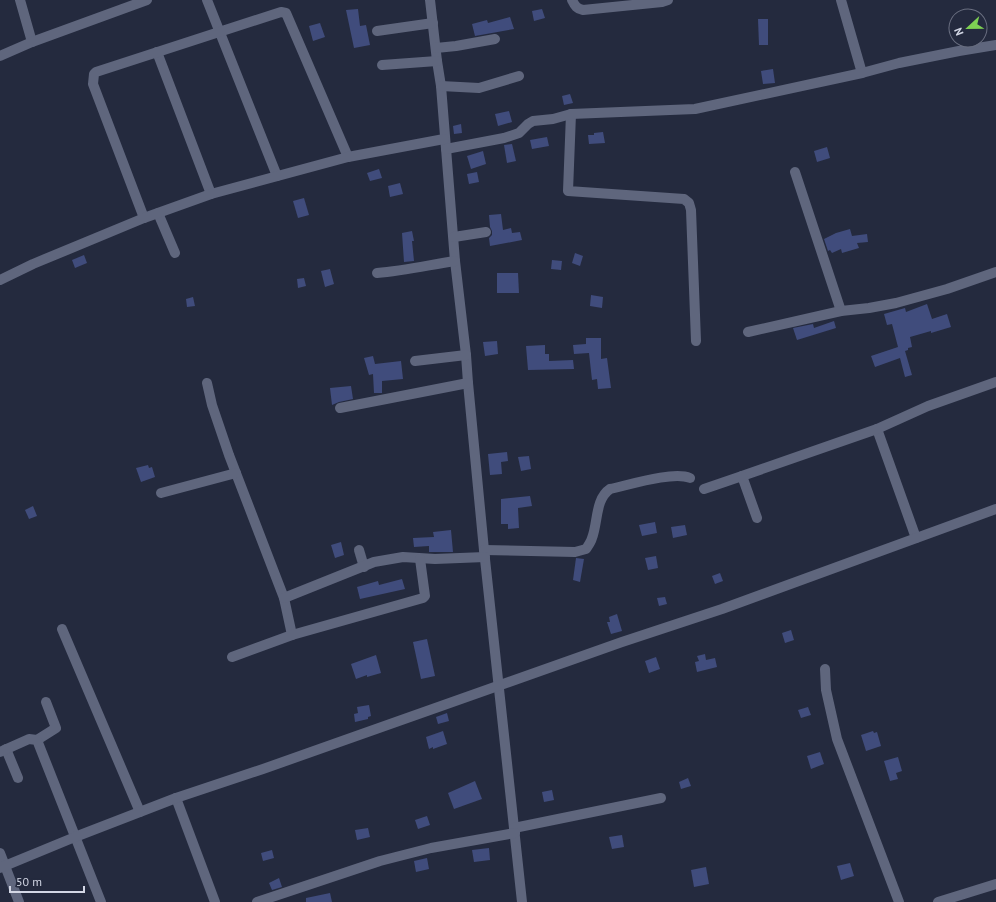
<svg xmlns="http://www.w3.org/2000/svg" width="996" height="902" viewBox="0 0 996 902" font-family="'PT Sans',sans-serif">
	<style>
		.building { fill: #404c7c }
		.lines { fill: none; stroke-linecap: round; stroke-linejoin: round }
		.minor { stroke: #5f667d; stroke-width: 10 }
	</style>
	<rect width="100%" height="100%" fill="#242a3e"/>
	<!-- building -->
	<g class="building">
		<polygon points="358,9 360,26 366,25 370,45 354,48 346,10"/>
		<polygon points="542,9 545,18 534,21 532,11"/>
		<polygon points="510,17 514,29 475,36 472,24 487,20 488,23"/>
		<polygon points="758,19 768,19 768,45 759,45"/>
		<polygon points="320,23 325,37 313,41 309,26"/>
		<polygon points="773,69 775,83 763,84 761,71"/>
		<polygon points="570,94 573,103 564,105 562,96"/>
		<polygon points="509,111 512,122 498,126 495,114"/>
		<polygon points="461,124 462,133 454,134 453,126"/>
		<polygon points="603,132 605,143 589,144 588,135 594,135 594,133"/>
		<polygon points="547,137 549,146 532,149 530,140"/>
		<polygon points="512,144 516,161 507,163 504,145"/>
		<polygon points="827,147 830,158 817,162 814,151"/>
		<polygon points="483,151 486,164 471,169 467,156"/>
		<polygon points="379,169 382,178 370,181 367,173"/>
		<polygon points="477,172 479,182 469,184 467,174"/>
		<polygon points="400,183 403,194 390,197 388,186"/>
		<polygon points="304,198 309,215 298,218 293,201"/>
		<polygon points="501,214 503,230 511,228 512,233 520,232 522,240 490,246 489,238 492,235 492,231 490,227 489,215"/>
		<polygon points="850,229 852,236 867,234 868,242 857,243 859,248 842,253 841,249 832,253 830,250 828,251 824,239 836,233"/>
		<polygon points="412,231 414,241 412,241 414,261 404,262 402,233"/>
		<polygon points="575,253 583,256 580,266 572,263"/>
		<polygon points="84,255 87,263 75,268 72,260"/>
		<polygon points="552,260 562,261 561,270 551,269"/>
		<polygon points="330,269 334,284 325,287 321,271"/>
		<polygon points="497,273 518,273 519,293 497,293"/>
		<polygon points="304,278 306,286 298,288 297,279"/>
		<polygon points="591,295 603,297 602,308 590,306"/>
		<polygon points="193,297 195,306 187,307 186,299"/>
		<polygon points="927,304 932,319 947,314 951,327 931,333 931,331 910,337 912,347 908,348 908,350 905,351 912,375 905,377 900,358 875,367 871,356 898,347 892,324 887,325 884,314 905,308 906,312"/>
		<polygon points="834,321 836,328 797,340 793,328 813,324 814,328"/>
		<polygon points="586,338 601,338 601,359 607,358 611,388 598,389 597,379 592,380 589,353 574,354 573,345 586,344"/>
		<polygon points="497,341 498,354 485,356 483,342"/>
		<polygon points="545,345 545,354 549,354 549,361 573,360 574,369 528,370 526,346"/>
		<polygon points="373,356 375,364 401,361 403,379 382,381 382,393 374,393 373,374 369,375 364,358"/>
		<polygon points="351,386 353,399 339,402 332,405 330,388"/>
		<polygon points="507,452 508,461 501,462 502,474 490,475 488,454"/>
		<polygon points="529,456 531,469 521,471 518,457"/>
		<polygon points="148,465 149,468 152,467 155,477 141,482 136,468"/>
		<polygon points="530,496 532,506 518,508 519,528 508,529 508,524 501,524 501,499"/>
		<polygon points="33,506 37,516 29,519 25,510"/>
		<polygon points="655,522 657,533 642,536 639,525"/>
		<polygon points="685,525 687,535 673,538 671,527"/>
		<polygon points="451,530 453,552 429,552 429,546 414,547 413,538 434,537 433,532"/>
		<polygon points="341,542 344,555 335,558 331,545"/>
		<polygon points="656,556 658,568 648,570 645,558"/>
		<polygon points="576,558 584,559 580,582 573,580"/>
		<polygon points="720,573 723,581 715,584 712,576"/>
		<polygon points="402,579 405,589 360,599 357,587 378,581 379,585"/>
		<polygon points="665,597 667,604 659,606 657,598"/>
		<polygon points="617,614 622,631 611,634 607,622 610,622 609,617"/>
		<polygon points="791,630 794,640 785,643 782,633"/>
		<polygon points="427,639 435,676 421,679 413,642"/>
		<polygon points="705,654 706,660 715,658 717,667 697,672 695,662 699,661 697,656"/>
		<polygon points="376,655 381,673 367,677 367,675 356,679 351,664"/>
		<polygon points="656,657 660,669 649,673 645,661"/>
		<polygon points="369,705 371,716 368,717 368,719 355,722 354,714 358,713 357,707"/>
		<polygon points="808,707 811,715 801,718 798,710"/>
		<polygon points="447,713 449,721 438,724 436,717"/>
		<polygon points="443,731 447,744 433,749 433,747 429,749 426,737"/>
		<polygon points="873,731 874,733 877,732 881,746 866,751 861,735"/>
		<polygon points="820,752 824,764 811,769 807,756"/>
		<polygon points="898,757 902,771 896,773 898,779 890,781 884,761"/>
		<polygon points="688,778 691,786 681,789 679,782"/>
		<polygon points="475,781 482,799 454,809 448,793"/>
		<polygon points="552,790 554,800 544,802 542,792"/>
		<polygon points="427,816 430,825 418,829 415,820"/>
		<polygon points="368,828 370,837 357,840 355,830"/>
		<polygon points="622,835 624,847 612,849 609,837"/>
		<polygon points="489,848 490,860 474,862 472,850"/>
		<polygon points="272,850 274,858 263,861 261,853"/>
		<polygon points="427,858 429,869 416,872 414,861"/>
		<polygon points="850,863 854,876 841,880 837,866"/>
		<polygon points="706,867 709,884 694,887 691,870"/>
		<polygon points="279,878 282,887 272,890 269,883"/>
		<polygon points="330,893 332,902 306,902 306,898"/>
	</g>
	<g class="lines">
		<!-- minor -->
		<g class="minor">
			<polyline points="20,0 32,42"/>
			<polyline points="207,0 277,176"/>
			<polyline points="430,0 437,61 441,86 455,261 466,355 468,383 484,550 522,902"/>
			<path d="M572,0C575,6 577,9 583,10L662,2L668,0"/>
			<polyline points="841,0 862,73"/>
			<polyline points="377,31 433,23"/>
			<polyline points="436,48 456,46 495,39"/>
			<polyline points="157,52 211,194"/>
			<polyline points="0,56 32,42 147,0"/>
			<polyline points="382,65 437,61"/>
			<polyline points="441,86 479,88 519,76"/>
			<polyline points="571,114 568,191 684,199 689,203 691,210 696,341"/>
			<polyline points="446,149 504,138 519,133 528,124 533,121 553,119 571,114 695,109 862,73 899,63 959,51 996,45"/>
			<polyline points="795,172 841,311"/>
			<polyline points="158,213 175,253"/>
			<polyline points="144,218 93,84 94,74 96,72 281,12 286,13 348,157"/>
			<polyline points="454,237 486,232"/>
			<path d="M377,273C404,271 429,265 455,261"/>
			<polyline points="0,280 33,264 144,218 211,194 348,157 444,139"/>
			<polyline points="748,332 841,311 869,308 896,303 947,289 996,272"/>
			<polyline points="415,361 466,355"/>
			<polyline points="207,383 212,405 229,455 284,598 292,635"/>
			<polyline points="340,408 468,383"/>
			<polyline points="877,429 916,538"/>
			<polyline points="742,476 877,429 928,406 996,382"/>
			<polyline points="704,489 742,476 757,518"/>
			<polyline points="161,493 236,473"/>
			<polyline points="359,550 364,567"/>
			<path d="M484,550L575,552L586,549C588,546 591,542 592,538C598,523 595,499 610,489C629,485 673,471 690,478"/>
			<polyline points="284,598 374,562 403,557 435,559 485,557"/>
			<polyline points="62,629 140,812"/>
			<polyline points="232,657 292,635 423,598 425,596 420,559"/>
			<polyline points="825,669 826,690 837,739 899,902"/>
			<polyline points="37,740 56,728 46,702"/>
			<polyline points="6,749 18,778"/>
			<polyline points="0,752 29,739 37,740 101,902"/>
			<polyline points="176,798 215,902"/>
			<polyline points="514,828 661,798"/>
			<polyline points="0,853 19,902"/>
			<polyline points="0,868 75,837 176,798 263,769 622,642 722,609 996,509"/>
			<polyline points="257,902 380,861 431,848 515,833"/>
			<polyline points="938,902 996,884"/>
		</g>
	</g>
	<!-- north arrow -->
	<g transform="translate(968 28) rotate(248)"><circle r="19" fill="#242a3e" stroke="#6a6f81"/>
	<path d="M0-3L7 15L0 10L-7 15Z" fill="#7ed153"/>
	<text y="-6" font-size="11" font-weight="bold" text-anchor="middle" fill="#d3d7e5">N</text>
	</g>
	<!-- scale -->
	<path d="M10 886v6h74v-6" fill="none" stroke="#d3d7e5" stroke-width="2"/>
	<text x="16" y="886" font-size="12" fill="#d3d7e5" stroke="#242a3e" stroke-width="3" paint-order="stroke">50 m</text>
</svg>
